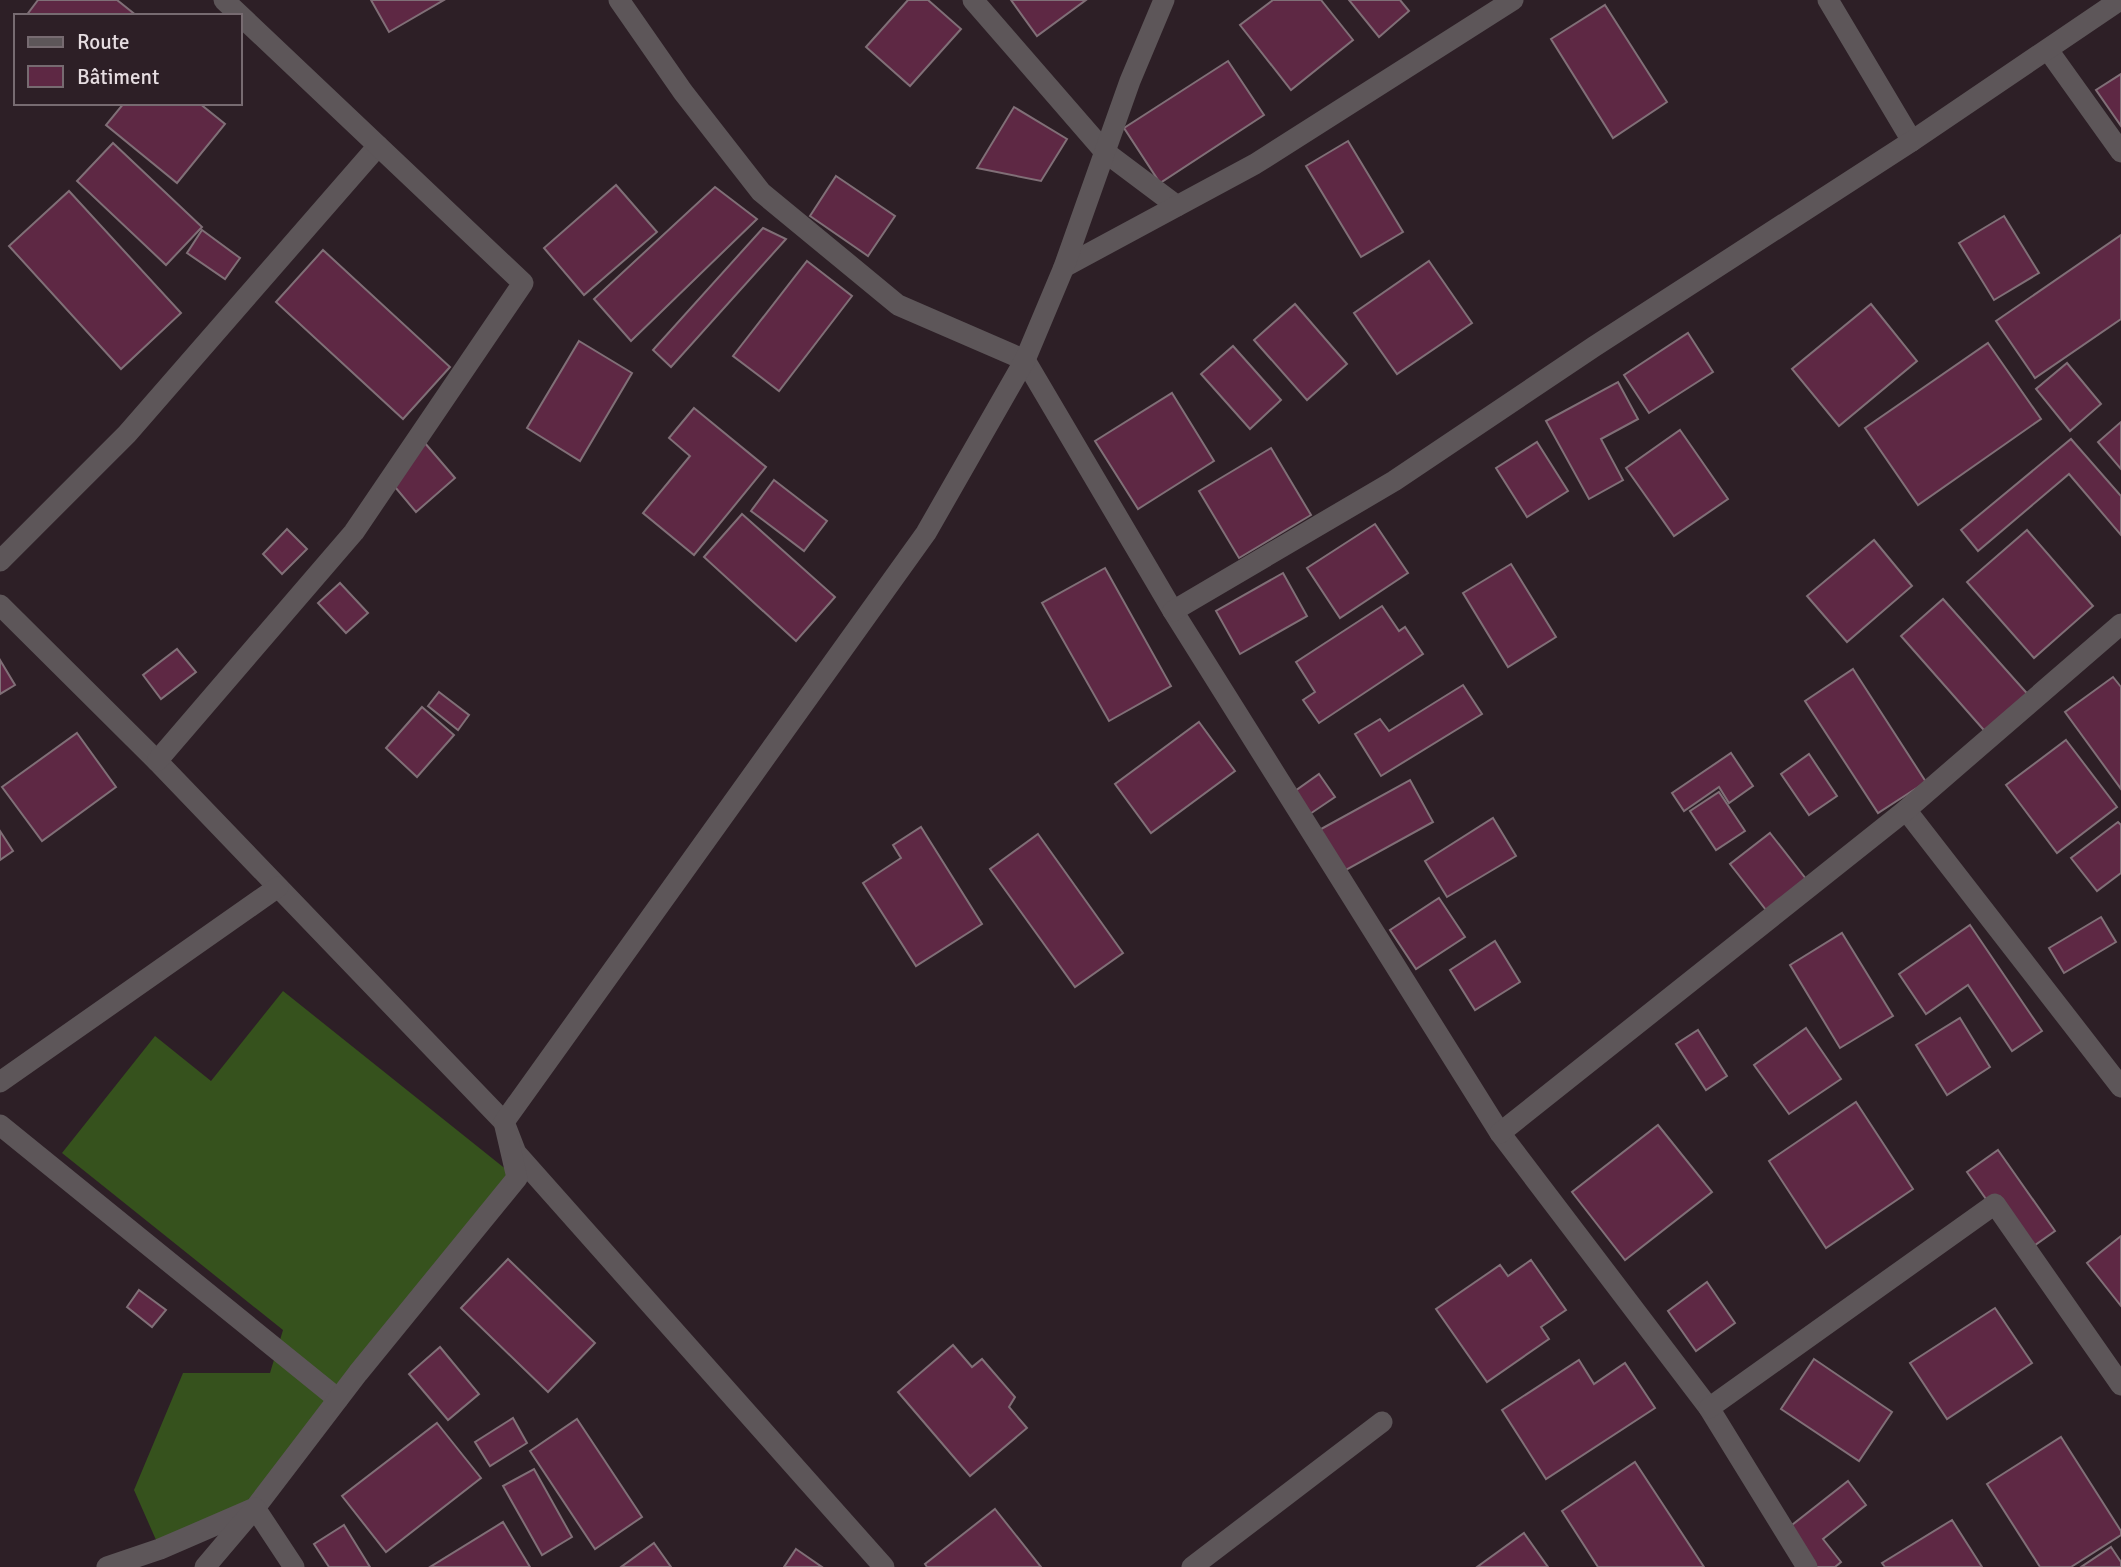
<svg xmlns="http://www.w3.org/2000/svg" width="2121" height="1567" viewBox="0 0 2121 1567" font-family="Signika,sans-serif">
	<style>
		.forest { fill: #36521d }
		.building { fill: #5e2844; stroke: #806f77; stroke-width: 2 }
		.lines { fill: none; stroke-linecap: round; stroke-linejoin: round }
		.street { stroke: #5d5659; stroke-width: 21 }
	</style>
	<rect width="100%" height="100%" fill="#2d1f26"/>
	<!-- forest -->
	<polygon class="forest" points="283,991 517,1178 255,1508 160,1549 134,1490 183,1373 270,1373 283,1330 62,1153 155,1036 211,1081"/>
	<!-- building -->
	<g class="building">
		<polygon points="38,0 117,0 137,16 26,16"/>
		<polygon points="371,0 444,0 389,32"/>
		<polygon points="908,0 928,0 961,29 910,86 866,47"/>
		<polygon points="1011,0 1086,0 1037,36"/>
		<polygon points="1273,0 1321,0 1353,40 1291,90 1240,25"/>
		<polygon points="1349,0 1400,0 1409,11 1379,37"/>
		<polygon points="1605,5 1667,102 1613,138 1551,39"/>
		<polygon points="1228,61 1264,115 1160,183 1124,128"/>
		<polygon points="2121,74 2121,126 2096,90"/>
		<polygon points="124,103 199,103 225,124 177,183 106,125"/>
		<polygon points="1014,107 1067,139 1041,181 977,168"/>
		<polygon points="1348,141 1403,232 1361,257 1306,166"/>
		<polygon points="113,143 202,227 166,265 77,181"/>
		<polygon points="836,176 895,216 868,256 810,216"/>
		<polygon points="616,185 657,232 584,295 544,248"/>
		<polygon points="715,187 757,219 631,341 594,299"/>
		<polygon points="69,191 181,313 121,369 9,246"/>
		<polygon points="2004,216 2039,273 1994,300 1959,243"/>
		<polygon points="763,228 786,239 671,367 653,350"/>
		<polygon points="202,230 240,258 225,279 187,253"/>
		<polygon points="2121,235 2121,319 2035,378 1996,321"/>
		<polygon points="323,250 450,367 403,419 276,302"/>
		<polygon points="807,261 852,296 779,391 733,356"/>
		<polygon points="1429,261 1472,323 1397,374 1354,313"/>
		<polygon points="1295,304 1347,364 1307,400 1254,340"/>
		<polygon points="1871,304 1917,361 1839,426 1792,369"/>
		<polygon points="1688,333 1713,372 1649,413 1624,375"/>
		<polygon points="579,341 632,373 580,461 527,428"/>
		<polygon points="1988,343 2041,419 1918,505 1865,428"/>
		<polygon points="1233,346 1281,400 1250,429 1201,374"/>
		<polygon points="2067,363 2101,404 2070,431 2036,389"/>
		<polygon points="1618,382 1638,419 1601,439 1623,480 1589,499 1546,421"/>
		<polygon points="1172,393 1214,461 1138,509 1095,441"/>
		<polygon points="694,408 766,467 694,555 643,513 690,456 669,438"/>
		<polygon points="2121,422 2121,469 2098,442"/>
		<polygon points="1680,430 1728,499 1674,536 1626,468"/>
		<polygon points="2071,439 2121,496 2121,535 2069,474 1978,551 1961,530"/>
		<polygon points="424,442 455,478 416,512 385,475"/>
		<polygon points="1537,442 1568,491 1527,517 1496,468"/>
		<polygon points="1271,448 1311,515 1239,558 1199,491"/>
		<polygon points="774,480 827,521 804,551 751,511"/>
		<polygon points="742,514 835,597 796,641 704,557"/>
		<polygon points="1375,524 1408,573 1340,618 1307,568"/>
		<polygon points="287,529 307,549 282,574 263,554"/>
		<polygon points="2027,530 2093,606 2034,658 1967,582"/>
		<polygon points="1874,540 1912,586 1847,642 1807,596"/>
		<polygon points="1511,564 1556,637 1508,667 1463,593"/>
		<polygon points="1105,568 1171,686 1109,721 1042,603"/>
		<polygon points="1283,573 1307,616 1240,654 1216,611"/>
		<polygon points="340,583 368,613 346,633 318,603"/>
		<polygon points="1943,599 2032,699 1990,737 1901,636"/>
		<polygon points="1382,606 1399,631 1405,627 1423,654 1319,723 1303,700 1315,692 1296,662"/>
		<polygon points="177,649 196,672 161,699 143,675"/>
		<polygon points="0,660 15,685 0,694"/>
		<polygon points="1853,669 1926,782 1878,813 1805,701"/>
		<polygon points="2113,677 2121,687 2121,789 2065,712"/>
		<polygon points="1463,685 1482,714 1381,776 1355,734 1380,719 1389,731"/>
		<polygon points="439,692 469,715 458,730 428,706"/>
		<polygon points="422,707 454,735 417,777 386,748"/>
		<polygon points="1199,722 1235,771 1151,833 1115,784"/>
		<polygon points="77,733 116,787 42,841 2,787"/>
		<polygon points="2066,740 2117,807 2057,853 2006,785"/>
		<polygon points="1731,753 1753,786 1729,803 1719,787 1684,811 1672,793"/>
		<polygon points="1809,754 1837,796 1809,815 1781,774"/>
		<polygon points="1319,774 1335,797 1304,818 1288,796"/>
		<polygon points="1410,780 1433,822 1335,876 1312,834"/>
		<polygon points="1719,792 1745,831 1716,850 1690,811"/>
		<polygon points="1493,818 1516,856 1447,897 1425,861"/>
		<polygon points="2118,822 2121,825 2121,873 2097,891 2071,858"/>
		<polygon points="921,827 982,924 916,966 863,883 901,858 893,845"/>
		<polygon points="0,831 13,851 0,860"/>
		<polygon points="1770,833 1810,884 1770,915 1730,864"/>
		<polygon points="1038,834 1123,953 1075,987 990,869"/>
		<polygon points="1439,898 1465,937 1416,969 1390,930"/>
		<polygon points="2101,917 2116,942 2064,973 2049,948"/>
		<polygon points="1970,925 2042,1031 2012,1051 1968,985 1926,1014 1899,974"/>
		<polygon points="1842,933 1893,1016 1840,1048 1790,965"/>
		<polygon points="1495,941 1520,982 1475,1010 1450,970"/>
		<polygon points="1960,1018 1990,1067 1947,1095 1916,1045"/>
		<polygon points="1806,1028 1841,1079 1789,1114 1754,1065"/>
		<polygon points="1698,1030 1727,1076 1706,1090 1676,1044"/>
		<polygon points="1856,1102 1913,1189 1826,1248 1769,1161"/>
		<polygon points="1658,1125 1712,1192 1625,1260 1572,1192"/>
		<polygon points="1998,1150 2055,1231 2024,1253 1967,1172"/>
		<polygon points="2121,1236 2121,1306 2087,1263"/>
		<polygon points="508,1259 595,1343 548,1392 461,1308"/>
		<polygon points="1531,1260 1566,1310 1541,1327 1549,1339 1487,1382 1436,1309 1500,1265 1508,1276"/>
		<polygon points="1707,1282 1735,1323 1696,1351 1668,1311"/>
		<polygon points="139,1290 166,1310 152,1327 127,1307"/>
		<polygon points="1995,1308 2032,1363 1947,1419 1910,1363"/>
		<polygon points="953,1345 972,1367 982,1359 1015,1397 1009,1407 1027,1428 970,1476 898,1392"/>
		<polygon points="440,1347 479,1394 448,1420 409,1374"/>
		<polygon points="1814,1359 1892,1412 1859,1461 1781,1409"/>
		<polygon points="1579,1360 1594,1384 1625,1363 1655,1408 1546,1479 1502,1410"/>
		<polygon points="513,1418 527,1443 490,1466 475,1442"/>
		<polygon points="577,1419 642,1517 595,1549 530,1451"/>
		<polygon points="437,1423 481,1478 386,1552 342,1496"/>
		<polygon points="2061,1437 2121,1531 2121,1535 2071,1567 2040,1567 1987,1484"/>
		<polygon points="1635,1462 1704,1567 1598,1567 1562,1511"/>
		<polygon points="534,1469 572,1537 542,1555 503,1486"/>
		<polygon points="1848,1481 1866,1505 1823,1539 1841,1562 1835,1567 1810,1567 1783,1532"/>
		<polygon points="995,1509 1041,1567 927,1567 925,1564"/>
		<polygon points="1952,1520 1982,1567 1885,1567 1882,1563"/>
		<polygon points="503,1522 530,1567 430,1567"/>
		<polygon points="344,1525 370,1567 329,1567 314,1544"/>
		<polygon points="1524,1533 1548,1567 1477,1567"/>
		<polygon points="654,1543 671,1567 621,1567"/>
		<polygon points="2111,1547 2121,1562 2121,1567 2081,1567"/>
		<polygon points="796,1549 822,1567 784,1567"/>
	</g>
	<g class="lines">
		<!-- street -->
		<g class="street">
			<polyline points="619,0 683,92 761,192 898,305 1025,360 1173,611 1500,1133 1709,1408 1807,1567"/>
			<polyline points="973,0 1105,152 1177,206"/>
			<polyline points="1828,0 1912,141"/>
			<polyline points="2048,50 2121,152"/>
			<polyline points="1064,267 1255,164 1513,0"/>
			<polyline points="0,561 127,434 378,146"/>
			<polyline points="0,605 157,761 504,1122 516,1153 884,1567"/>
			<polyline points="1173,611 1394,481 1595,346 1912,141 2120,0"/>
			<polyline points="157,761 354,532 523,283 224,0"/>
			<polyline points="1906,810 2121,1087"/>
			<polyline points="0,1082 278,887"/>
			<polyline points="0,1125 338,1399"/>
			<polyline points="1500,1133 1906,810 2121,624"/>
			<polyline points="1709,1408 1995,1204 2121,1385"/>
			<polyline points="107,1567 160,1549 255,1508 358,1373 517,1178 504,1122 926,533 1025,360 1064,267 1130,81 1164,0"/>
			<polyline points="205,1567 255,1508 294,1567"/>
			<polyline points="1192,1567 1382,1422"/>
		</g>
	</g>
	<!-- legend -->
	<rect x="14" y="14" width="228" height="91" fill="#2d1f26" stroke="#776b71" stroke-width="2"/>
	<rect x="28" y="37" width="35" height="10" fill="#5d5659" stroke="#776b71" stroke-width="2"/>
	<text x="77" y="49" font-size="21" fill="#e6dde1">Route</text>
	<rect x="28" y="66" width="35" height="21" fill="#5e2844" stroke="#776b71" stroke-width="2"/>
	<text x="77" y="84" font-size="21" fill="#e6dde1">Bâtiment</text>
</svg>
